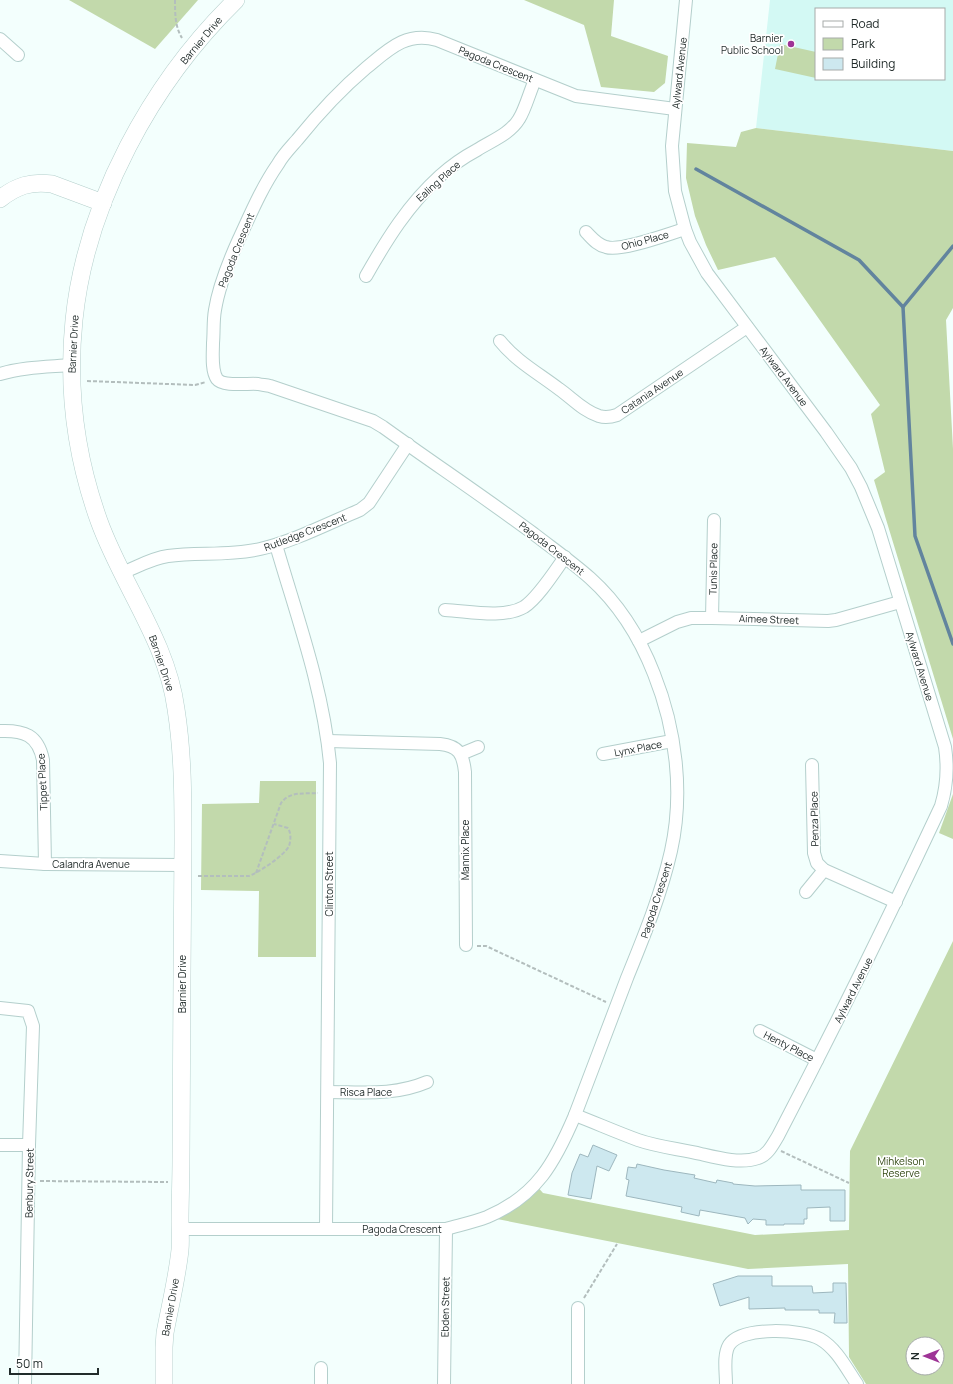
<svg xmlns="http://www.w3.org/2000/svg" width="953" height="1384" viewBox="0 0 953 1384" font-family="Manrope,sans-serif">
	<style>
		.built { fill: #d3f9f4; fill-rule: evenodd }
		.green { fill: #c2d9ab; fill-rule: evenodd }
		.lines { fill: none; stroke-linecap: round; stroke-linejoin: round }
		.stream { stroke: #62849e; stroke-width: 3.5 }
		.building { fill: #cde8ef; stroke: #9db7be }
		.street-casing { stroke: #b4cfcc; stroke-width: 14 }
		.secondary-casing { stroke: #b4cfcc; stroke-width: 18 }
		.path { stroke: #b3bebd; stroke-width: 2; stroke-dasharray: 4 2; stroke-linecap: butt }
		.street { stroke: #fff; stroke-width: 12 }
		.secondary { stroke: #fff; stroke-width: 17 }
		.poi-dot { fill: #9e3496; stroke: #fff; stroke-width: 1.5 }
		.labels { text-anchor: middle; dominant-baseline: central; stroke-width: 3.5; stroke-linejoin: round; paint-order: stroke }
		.poi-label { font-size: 10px; fill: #222c2b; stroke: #fff; text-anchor: end }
		.street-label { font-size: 10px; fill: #222c2b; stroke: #fff }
		.park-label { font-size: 10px; fill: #304611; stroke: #fff }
	</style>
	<rect width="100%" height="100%" fill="#f3fffd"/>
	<!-- built -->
	<path class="built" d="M770,0H953V151L756,128ZM816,9H944V79H816Z"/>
	<!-- green -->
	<g class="green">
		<polygon points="69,0 198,0 155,49"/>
		<polygon points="524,0 614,0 611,36 668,56 665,83 654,92 601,87 584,25"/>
		<polygon points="780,44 816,52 816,78 775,69"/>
		<polygon points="756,128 953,151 953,308 946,320 953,449 953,739 874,480 885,472 871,414 880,405 775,257 718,270 706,245 695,216 686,178 687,143 736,147 741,132"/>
		<polygon points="260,781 316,781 316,957 258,957 259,891 201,890 202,804 259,803"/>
		<polygon points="953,794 953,839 939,833"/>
		<path d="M953,941V1384H866L849,1357L848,1264L748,1269L487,1217L535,1184L543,1193L755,1235L849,1230L850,1151ZM913,1344H937V1368H913Z"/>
	</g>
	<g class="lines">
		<!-- stream -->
		<g class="stream">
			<polyline points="696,169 859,260 903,307 915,536 953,644"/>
			<polyline points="903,307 953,246"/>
		</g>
	</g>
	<!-- building -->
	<g class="building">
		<polygon points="593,1145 617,1155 609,1171 597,1166 591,1199 568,1195 572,1173 580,1154 588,1157"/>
		<polygon points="637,1164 664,1170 695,1175 694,1178 716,1183 717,1180 733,1183 733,1184 755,1186 801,1185 801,1190 845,1190 845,1221 830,1221 830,1207 807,1208 807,1219 804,1219 804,1224 784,1224 784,1225 766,1225 766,1220 753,1219 748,1224 745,1218 700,1210 699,1216 681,1212 682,1207 626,1196 629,1180 626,1179 628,1167 636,1168"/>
		<polygon points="738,1276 772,1276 772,1286 812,1286 813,1293 833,1292 833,1283 846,1283 847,1323 834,1323 835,1313 819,1313 819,1310 785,1310 785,1308 749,1309 749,1297 720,1306 713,1284"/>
	</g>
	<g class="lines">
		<defs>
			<g id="street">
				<polyline points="0,39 18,55"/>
				<path d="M586,232C592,238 597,245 606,247C621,252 668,234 685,229"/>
				<path d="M366,276C387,239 408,205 440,176C451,166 464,157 477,150C491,141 510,134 519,119C525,110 530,91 535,80"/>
				<path d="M500,341C516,361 538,373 559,389C572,398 583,411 599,416C606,418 611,417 617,415L747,327"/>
				<path d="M0,374C23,367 47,367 71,365"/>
				<path d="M276,545C297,617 323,688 330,763L326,1229"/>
				<path d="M122,573C137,567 152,558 168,556C198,552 229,556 260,549C292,542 329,523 360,510L369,503L408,444"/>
				<path d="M445,610C468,611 503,619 524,607C538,598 555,571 565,557"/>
				<polyline points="712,618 714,520"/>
				<polyline points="639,641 677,622 691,618 712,618 828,621 836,620 900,602"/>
				<path d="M0,731C24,730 38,735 43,760L45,864"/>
				<path d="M328,741L440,744C459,746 463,754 465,772L466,945"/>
				<polyline points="461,754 478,747"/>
				<polyline points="603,754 672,741"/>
				<polyline points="812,765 814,853 817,863 824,870 896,902"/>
				<polyline points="0,861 45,864 183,865"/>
				<polyline points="806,892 824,870"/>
				<polyline points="0,1008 28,1011 33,1026 29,1145 25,1384"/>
				<polyline points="760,1031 817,1060"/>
				<path d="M328,1092C362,1092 394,1096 427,1082"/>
				<path d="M575,1115C596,1123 616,1132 638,1140C658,1147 680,1149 701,1154C718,1158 741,1164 758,1158C768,1155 773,1144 778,1136C835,1027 889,917 941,806C947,786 948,767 945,747L878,528L861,487L851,468L826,432L707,273L690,242L685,229L675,191L672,146L686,0"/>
				<polyline points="0,1145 29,1145"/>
				<path d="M180,1229H446C460,1225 474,1222 487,1217C537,1196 555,1162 575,1115C592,1069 610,1024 627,978C644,936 661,895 671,851C684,793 676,729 654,674C640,638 619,604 590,578C572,562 552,548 534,534C484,497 433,463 383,427L373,421L270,386C266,385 262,385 258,384C249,383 223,387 217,379C211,370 213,353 213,343C214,332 213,321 215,310C219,285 229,261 239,239C251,213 262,187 278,164C283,155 290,148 297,140C318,114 340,90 366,68C388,50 406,31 437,40L576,96L675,109"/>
				<polyline points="321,1384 321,1368"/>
				<polyline points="444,1384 446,1229"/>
				<polyline points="578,1384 578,1308"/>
				<path d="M726,1384C726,1372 723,1355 729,1345C741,1326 803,1329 820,1339C837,1349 846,1368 857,1384"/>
			</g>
			<g id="secondary">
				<path d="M0,199C16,186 31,181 52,184L103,203"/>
				<path d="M164,1384V1347L165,1333C170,1306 177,1278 180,1250C181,1241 180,1232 180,1222C180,1201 181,1180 181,1159C181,1098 182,1037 182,976C182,931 183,887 183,842C183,797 183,754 176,709C167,641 122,585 99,521C76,457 67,388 74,320C86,202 152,82 236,0"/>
			</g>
		</defs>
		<!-- street casing -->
		<use href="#street" class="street-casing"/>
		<!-- secondary casing -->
		<use href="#secondary" class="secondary-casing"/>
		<!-- path -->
		<g class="path">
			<path d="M175,0C175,13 175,27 182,38"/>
			<polyline points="87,381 195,385 206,382"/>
			<path d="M256,873L281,803C290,791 304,794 318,793"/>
			<path d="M198,876H249C259,872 284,856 289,846C291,840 291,833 288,828L274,824"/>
			<polyline points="477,946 486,946 606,1002"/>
			<polyline points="781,1151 849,1183"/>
			<polyline points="40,1181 168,1182"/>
			<polyline points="584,1298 617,1244"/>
		</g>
		<!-- street -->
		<use href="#street" class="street"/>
		<!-- secondary -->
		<use href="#secondary" class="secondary"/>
	</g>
	<!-- markers -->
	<circle class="poi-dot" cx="791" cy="44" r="4"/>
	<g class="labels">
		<!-- poi labels -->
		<g class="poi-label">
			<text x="783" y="38">Barnier<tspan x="783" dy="12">Public School</tspan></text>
		</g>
		<!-- street labels -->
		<g class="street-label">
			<text transform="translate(201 40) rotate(-50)">Barnier Drive</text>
			<text transform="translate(496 64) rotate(22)">Pagoda Crescent</text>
			<text transform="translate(679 73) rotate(-84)">Aylward Avenue</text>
			<text transform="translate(438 181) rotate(-42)">Ealing Place</text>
			<text transform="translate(645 240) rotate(-15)">Ohio Place</text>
			<text transform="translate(236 250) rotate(-68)">Pagoda Crescent</text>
			<text transform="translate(73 344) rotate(-87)">Barnier Drive</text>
			<text transform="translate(784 376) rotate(53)">Aylward Avenue</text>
			<text transform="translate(652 391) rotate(-34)">Catania Avenue</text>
			<text transform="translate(305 532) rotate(-21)">Rutledge Crescent</text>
			<text transform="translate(552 548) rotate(38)">Pagoda Crescent</text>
			<text transform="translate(713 569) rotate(-89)">Tunis Place</text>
			<text transform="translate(769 619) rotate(2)">Aimee Street</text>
			<text transform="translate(162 663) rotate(71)">Barnier Drive</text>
			<text transform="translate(920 666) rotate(73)">Aylward Avenue</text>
			<text transform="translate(638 748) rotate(-11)">Lynx Place</text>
			<text transform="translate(42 782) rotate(-93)">Tippet Place</text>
			<text transform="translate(814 819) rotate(-91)">Penza Place</text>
			<text transform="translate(465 850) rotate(-90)">Mannix Place</text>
			<text x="91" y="864">Calandra Avenue</text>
			<text transform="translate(329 884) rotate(-90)">Clinton Street</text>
			<text transform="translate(656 900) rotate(-72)">Pagoda Crescent</text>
			<text transform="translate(182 984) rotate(-90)">Barnier Drive</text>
			<text transform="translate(853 990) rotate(-63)">Aylward Avenue</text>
			<text transform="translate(789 1046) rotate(27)">Henty Place</text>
			<text x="366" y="1092">Risca Place</text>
			<text transform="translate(29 1183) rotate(-89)">Benbury Street</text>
			<text x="402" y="1229">Pagoda Crescent</text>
			<text transform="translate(170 1307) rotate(-80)">Barnier Drive</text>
			<text transform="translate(445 1307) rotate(-89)">Ebden Street</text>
		</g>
		<!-- park labels -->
		<g class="park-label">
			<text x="901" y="1161">Mihkelson<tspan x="901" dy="12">Reserve</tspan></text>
		</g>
	</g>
	<!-- legend -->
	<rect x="815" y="8" width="130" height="72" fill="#ffffff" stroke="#a7abaa"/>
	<rect x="823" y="21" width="20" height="6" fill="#ffffff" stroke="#a7abaa"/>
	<text x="851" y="28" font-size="12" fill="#222c2b">Road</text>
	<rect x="823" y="38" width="20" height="12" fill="#c2d9ab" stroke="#a7abaa"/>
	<text x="851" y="48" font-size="12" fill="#222c2b">Park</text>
	<rect x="823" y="58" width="20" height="12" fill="#cde8ef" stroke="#a7abaa"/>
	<text x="851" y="68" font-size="12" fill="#222c2b">Building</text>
	<!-- north arrow -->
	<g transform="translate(925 1356) rotate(270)"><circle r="19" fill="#ffffff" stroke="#a7abaa"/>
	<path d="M0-3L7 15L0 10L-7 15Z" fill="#9e3496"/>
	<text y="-6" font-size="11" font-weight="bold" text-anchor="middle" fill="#222c2b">N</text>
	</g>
	<!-- scale -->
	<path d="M10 1368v6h88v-6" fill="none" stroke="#222c2b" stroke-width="2"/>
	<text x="16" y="1368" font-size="12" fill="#222c2b" stroke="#ffffff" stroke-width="3" paint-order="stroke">50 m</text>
</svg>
